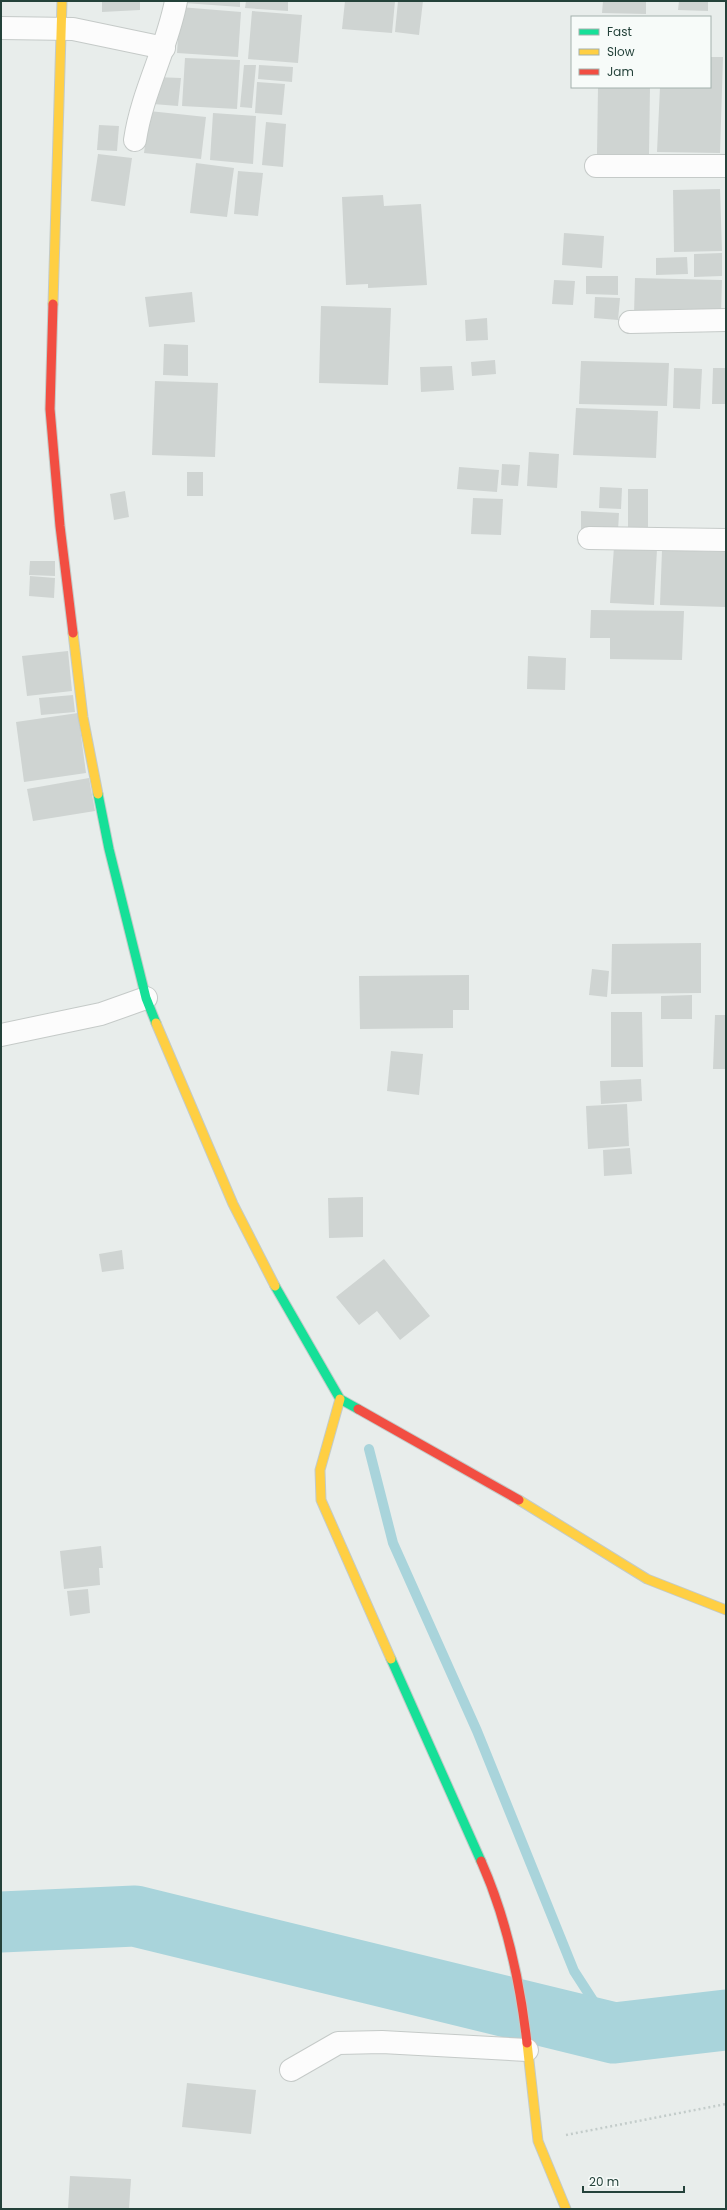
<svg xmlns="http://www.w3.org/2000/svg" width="727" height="2210" viewBox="0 0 727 2210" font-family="Poppins,sans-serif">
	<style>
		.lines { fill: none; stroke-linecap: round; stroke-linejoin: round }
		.stream { stroke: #a9d4db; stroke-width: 10 }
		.river { stroke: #a9d4db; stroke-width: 61 }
		.building { fill: #cfd4d2 }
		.street-casing { stroke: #c5cac8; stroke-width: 24 }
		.fast-casing { stroke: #c3cbc8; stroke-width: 11 }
		.slow-casing { stroke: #c3cbc8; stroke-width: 11 }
		.jam-casing { stroke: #c3cbc8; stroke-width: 11 }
		.path { stroke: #c3ccca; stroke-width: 2.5; stroke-dasharray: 2 3; stroke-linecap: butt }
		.street { stroke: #fcfcfc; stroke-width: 22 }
		.fast { stroke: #16e098; stroke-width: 9 }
		.slow { stroke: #ffcf43; stroke-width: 9 }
		.jam { stroke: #f24e42; stroke-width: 9 }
	</style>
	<rect width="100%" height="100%" fill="#e8edeb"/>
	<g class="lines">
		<!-- stream -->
		<polyline class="stream" points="369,1449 393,1543 477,1731 574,1971 614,2033"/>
		<!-- river -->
		<polyline class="river" points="1,1922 135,1916 614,2033 726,2020"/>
	</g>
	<!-- building -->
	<g class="building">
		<polygon points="102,1 140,1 140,10 102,12"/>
		<polygon points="185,1 240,1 240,7 184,3"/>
		<polygon points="246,1 288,1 288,11 245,8"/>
		<polygon points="345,1 395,1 392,33 342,29"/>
		<polygon points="398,1 423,1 419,35 395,32"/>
		<polygon points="603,1 646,1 646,14 602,13"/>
		<polygon points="679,1 708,1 708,11 678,10"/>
		<polygon points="180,7 241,12 238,57 177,53"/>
		<polygon points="252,11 302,15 298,63 248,59"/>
		<polygon points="710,57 723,57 720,153 657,152 660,87 710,87"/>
		<polygon points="185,58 240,60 237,109 182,106"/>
		<polygon points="244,65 256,65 252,108 240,107"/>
		<polygon points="259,65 293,67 292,82 258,79"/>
		<polygon points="155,77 181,78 178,106 153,104"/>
		<polygon points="257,82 285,84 282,115 255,113"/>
		<polygon points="598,87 650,87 649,154 597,154"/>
		<polygon points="149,111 206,117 201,159 144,153"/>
		<polygon points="213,113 256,116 253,164 210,160"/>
		<polygon points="266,122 286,124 283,167 262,165"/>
		<polygon points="99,125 119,126 117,151 97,150"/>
		<polygon points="98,154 132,158 125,206 91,201"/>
		<polygon points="196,163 234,168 227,217 190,213"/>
		<polygon points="238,171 263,173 258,216 234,214"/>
		<polygon points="720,189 722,251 674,252 673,190"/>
		<polygon points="383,195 384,206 421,204 427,285 368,288 368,284 346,285 342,197"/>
		<polygon points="564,233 604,236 602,268 562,265"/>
		<polygon points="722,253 722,276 694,277 694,254"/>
		<polygon points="687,257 688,274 656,275 656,258"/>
		<polygon points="586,276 618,276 618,295 586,294"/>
		<polygon points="635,278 722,280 721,316 634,314"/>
		<polygon points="554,280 575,281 573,305 552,304"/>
		<polygon points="192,292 195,322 149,327 145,297"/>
		<polygon points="595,297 620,298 618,320 594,318"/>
		<polygon points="321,306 391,308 388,385 319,383"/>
		<polygon points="487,318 488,340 466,341 465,320"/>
		<polygon points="164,344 188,345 188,376 163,375"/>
		<polygon points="495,360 496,374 472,376 471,362"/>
		<polygon points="581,361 669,363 667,406 579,404"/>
		<polygon points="452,366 454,390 421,392 420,367"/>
		<polygon points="674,368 702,369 700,409 673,408"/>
		<polygon points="713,368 726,368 726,404 712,404"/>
		<polygon points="155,381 218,383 215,457 152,455"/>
		<polygon points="576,408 658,411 656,458 573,455"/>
		<polygon points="529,452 559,454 557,488 527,486"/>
		<polygon points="502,464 520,465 518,486 501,485"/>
		<polygon points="459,467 499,470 497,492 457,489"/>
		<rect x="187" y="472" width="16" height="24"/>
		<polygon points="600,487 622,488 621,509 599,508"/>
		<rect x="628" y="489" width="20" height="41"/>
		<polygon points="125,491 129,517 114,520 110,494"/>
		<polygon points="473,498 503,499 501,535 471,534"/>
		<polygon points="581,511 619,513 618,531 581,529"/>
		<polygon points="614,547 657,549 654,605 610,603"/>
		<polygon points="662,550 726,552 726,607 660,605"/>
		<polygon points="30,561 55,561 55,576 29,575"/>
		<polygon points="30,576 55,578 54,598 29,596"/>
		<polygon points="591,610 684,611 682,660 610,659 610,638 590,638"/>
		<polygon points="68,651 72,691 27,696 22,656"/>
		<polygon points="528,656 566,658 565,690 527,689"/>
		<polygon points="73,695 75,712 41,715 39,698"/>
		<polygon points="78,713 86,773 24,782 16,722"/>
		<polygon points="89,778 95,811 33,821 27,789"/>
		<polygon points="701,943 701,993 611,994 612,944"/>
		<polygon points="592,969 609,971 607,997 589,995"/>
		<polygon points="469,975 469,1010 453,1010 453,1028 360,1029 359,976"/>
		<polygon points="692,995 692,1019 661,1019 661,996"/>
		<polygon points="611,1012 642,1012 643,1067 611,1067"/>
		<polygon points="715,1015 726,1015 726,1069 713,1069"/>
		<polygon points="391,1051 423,1054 419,1095 387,1091"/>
		<polygon points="641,1079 642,1101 601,1104 600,1081"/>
		<polygon points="627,1104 629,1146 588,1149 586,1106"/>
		<polygon points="630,1148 632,1174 604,1176 603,1150"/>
		<polygon points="363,1197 363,1237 329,1238 328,1198"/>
		<polygon points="122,1250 124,1269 102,1272 99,1254"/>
		<polygon points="384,1259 430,1316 400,1340 377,1311 359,1325 336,1297"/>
		<polygon points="101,1546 103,1568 99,1568 100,1585 64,1589 60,1551"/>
		<polygon points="88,1589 90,1613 70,1616 67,1591"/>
		<polygon points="187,2083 256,2090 251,2134 182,2127"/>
		<polygon points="70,2176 131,2179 129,2209 68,2209"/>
	</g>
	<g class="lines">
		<defs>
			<g id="street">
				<polyline points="1,28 73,29 164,48"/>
				<path d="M135,140C142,92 167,49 176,1"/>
				<polyline points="596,166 726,166"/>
				<polyline points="630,322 726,320"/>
				<polyline points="589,538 726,540"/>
				<polyline points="1,1035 101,1014 146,998"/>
				<polyline points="291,2070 338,2043 382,2042 527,2050"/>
			</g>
			<g id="fast">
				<polyline points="98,794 109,849 146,998 156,1023"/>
				<polyline points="275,1286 340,1399 358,1409"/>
				<polyline points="391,1659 481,1861"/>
			</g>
			<g id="slow">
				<polyline points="53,304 62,1"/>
				<polyline points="73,633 83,717 98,794"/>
				<polyline points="156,1023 233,1204 275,1286"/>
				<polyline points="340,1399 320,1470 321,1500 391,1659"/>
				<polyline points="519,1500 647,1579 726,1610"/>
				<polyline points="527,2043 538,2141 566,2209"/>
			</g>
			<g id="jam">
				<polyline points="53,304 50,409 60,526 73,633"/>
				<polyline points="358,1409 519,1500"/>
				<path d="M481,1861C506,1917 520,1982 527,2043"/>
			</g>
		</defs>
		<!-- street casing -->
		<use href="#street" class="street-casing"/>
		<!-- fast casing -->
		<use href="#fast" class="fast-casing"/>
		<!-- slow casing -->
		<use href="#slow" class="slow-casing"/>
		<!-- jam casing -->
		<use href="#jam" class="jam-casing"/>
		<!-- path -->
		<polyline class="path" points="566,2135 726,2104"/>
		<!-- street -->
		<use href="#street" class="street"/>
		<!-- fast -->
		<use href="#fast" class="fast"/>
		<!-- slow -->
		<use href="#slow" class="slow"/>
		<!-- jam -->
		<use href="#jam" class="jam"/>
	</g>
	<!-- border -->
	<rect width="727" height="2210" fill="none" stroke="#24423a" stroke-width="4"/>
	<!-- legend -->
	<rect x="571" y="16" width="140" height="72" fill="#f7fbf9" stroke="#a3b1ad"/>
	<rect x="579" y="29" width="20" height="6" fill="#16e098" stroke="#a3b1ad"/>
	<text x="607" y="36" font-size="12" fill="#24423a">Fast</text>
	<rect x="579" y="49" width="20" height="6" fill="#ffcf43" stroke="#a3b1ad"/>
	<text x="607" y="56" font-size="12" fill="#24423a">Slow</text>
	<rect x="579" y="69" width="20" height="6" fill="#f24e42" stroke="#a3b1ad"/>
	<text x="607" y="76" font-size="12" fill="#24423a">Jam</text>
	<!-- scale -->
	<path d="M583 2186v6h101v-6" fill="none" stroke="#24423a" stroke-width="2"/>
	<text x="589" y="2186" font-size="12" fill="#24423a" stroke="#f7fbf9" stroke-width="3" paint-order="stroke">20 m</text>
</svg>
